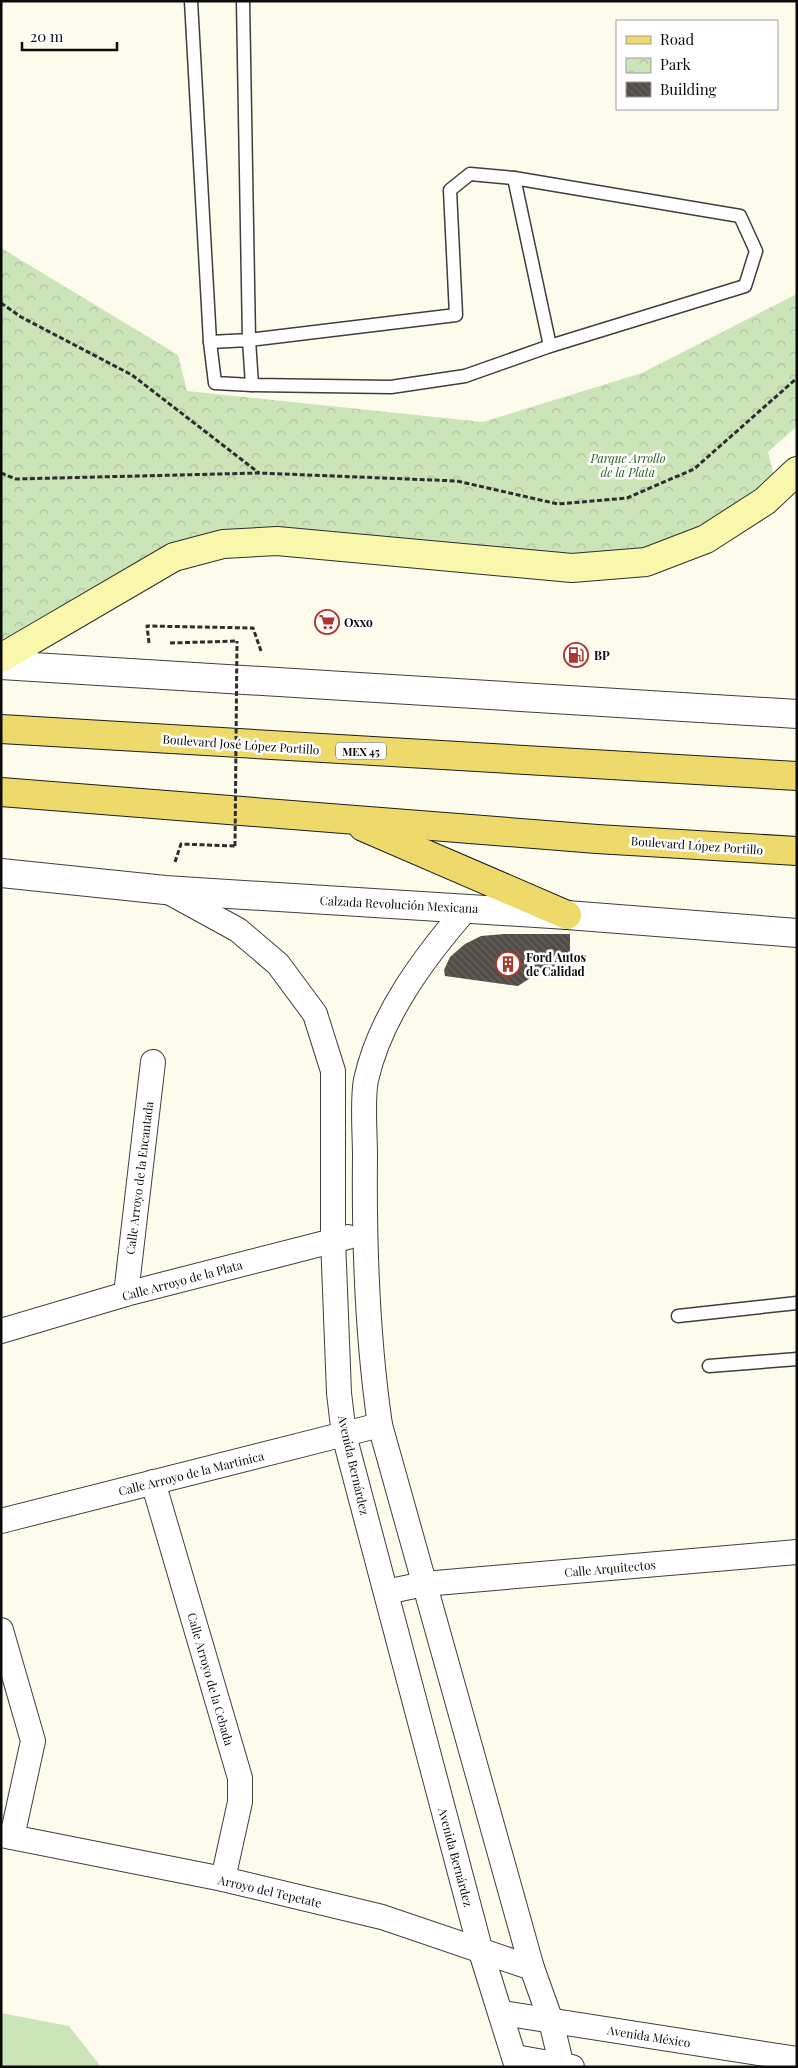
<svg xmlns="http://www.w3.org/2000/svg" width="798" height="2068" viewBox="0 0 798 2068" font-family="'Playfair Display',serif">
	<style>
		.grass { fill: #cbe4b8 }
		.park { fill: url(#park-crowns) }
		.building { fill: url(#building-back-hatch) }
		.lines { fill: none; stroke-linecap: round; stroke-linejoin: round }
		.service-casing { stroke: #3e3e3e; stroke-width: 15 }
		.minor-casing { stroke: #3e3e3e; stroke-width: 26 }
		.tertiary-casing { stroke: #3e3e3e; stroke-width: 30 }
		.secondary-casing { stroke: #2d2d2d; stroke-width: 30 }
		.primary-casing { stroke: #1c1c1c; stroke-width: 30 }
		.path { stroke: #2d2d2d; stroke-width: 3; stroke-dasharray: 5 2.5; stroke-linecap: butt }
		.service { stroke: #fff; stroke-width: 12 }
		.minor { stroke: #fff; stroke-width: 24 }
		.tertiary { stroke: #fff; stroke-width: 28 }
		.secondary { stroke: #f8f7ab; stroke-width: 28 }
		.primary { stroke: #edda6b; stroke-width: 28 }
		.path-bridge { stroke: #2d2d2d; stroke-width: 3; stroke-dasharray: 5 2.5; stroke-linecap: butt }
		.labels { text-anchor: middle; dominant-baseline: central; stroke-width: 5; stroke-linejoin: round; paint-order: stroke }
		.shield { fill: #fff; stroke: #545454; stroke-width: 1 }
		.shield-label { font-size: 11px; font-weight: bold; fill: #0b0b0b }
		.park-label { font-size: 12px; font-style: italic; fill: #285d21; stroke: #fff }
		.poi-label { font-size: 12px; font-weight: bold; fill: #0b0b0b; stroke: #fff; text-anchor: start }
		.street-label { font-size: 12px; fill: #0b0b0b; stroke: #fff }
	</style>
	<defs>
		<pattern id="park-crowns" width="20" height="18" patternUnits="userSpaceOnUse" patternTransform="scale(1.25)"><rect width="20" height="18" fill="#cbe4b8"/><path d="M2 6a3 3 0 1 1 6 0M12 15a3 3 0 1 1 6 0" fill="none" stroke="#adc29d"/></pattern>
		<pattern id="building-back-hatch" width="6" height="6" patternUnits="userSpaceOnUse" patternTransform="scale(1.25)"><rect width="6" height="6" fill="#534d48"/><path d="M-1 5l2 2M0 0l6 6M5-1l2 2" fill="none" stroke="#67625e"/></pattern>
	</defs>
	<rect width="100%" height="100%" fill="#fdfbeb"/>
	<!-- grass -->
	<polygon class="grass" points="1,2013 69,2026 101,2067 1,2067"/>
	<!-- park -->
	<polygon class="park" points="1,248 178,355 187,391 483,422 642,373 797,294 797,426 768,452 774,477 740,504 701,528 648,547 584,557 252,534 1,643"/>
	<!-- building -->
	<polygon class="building" points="504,934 570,934 570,971 535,975 518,986 445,976 444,970 450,957 465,944 481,936"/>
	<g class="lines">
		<defs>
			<g id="service">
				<polyline points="191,1 210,342 215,383 252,385"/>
				<polyline points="514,178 550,346"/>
				<polyline points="210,342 249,340 456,315 450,190 470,174 514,178 740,216 756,251 745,286 550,346 465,376 391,387 252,385 249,340 243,1"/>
				<polyline points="678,1316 797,1303"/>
				<polyline points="709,1366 797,1359"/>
			</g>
			<g id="minor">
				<polyline points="165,890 238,930 278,964 315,1014 333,1071 333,1239 339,1393 344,1435 481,1952 517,2067"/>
				<path d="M467,908C425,956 380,1016 366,1080C362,1100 365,1134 365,1156C364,1246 367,1336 380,1425L532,1968L551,2021L562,2067"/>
				<polyline points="126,1294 153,1062"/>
				<polyline points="1,1331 126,1294 348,1237"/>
				<polyline points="153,1482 240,1778 240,1802 223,1879"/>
				<polyline points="1,1521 380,1425"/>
				<polyline points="386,1592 424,1584 797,1552"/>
				<polyline points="1,1630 33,1741 12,1837"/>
				<polyline points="1,1835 223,1879 382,1917 532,1968"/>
				<polyline points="502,2013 797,2059"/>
				<polyline points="515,2057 572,2067"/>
			</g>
			<g id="tertiary">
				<polyline points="1,665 797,714"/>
				<polyline points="1,873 165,890 567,915 797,933"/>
			</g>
			<polyline id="secondary" points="1,658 174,557 223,544 277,541 572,568 646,562 706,539 765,501 797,471"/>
			<g id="primary">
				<polyline points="1,729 797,776"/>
				<polyline points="1,792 597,839 797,851"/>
				<polyline points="363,827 567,915"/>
			</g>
		</defs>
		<!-- service casing -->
		<use href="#service" class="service-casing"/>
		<!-- minor casing -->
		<use href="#minor" class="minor-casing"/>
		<!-- tertiary casing -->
		<use href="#tertiary" class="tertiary-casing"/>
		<!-- secondary casing -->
		<use href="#secondary" class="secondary-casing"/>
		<!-- primary casing -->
		<use href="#primary" class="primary-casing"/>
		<!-- path -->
		<g class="path">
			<polyline points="1,303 21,317 132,375 259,473"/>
			<polyline points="1,473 16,479 259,473 457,481 558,504 627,498 694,469 797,378"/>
			<polyline points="149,643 147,626 253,628 261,651"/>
			<polyline points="170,643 237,641"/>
			<polyline points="175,862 181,844 235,846"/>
		</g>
		<!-- service -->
		<use href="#service" class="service"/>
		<!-- minor -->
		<use href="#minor" class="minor"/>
		<!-- tertiary -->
		<use href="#tertiary" class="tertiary"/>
		<!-- secondary -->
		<use href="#secondary" class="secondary"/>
		<!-- primary -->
		<use href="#primary" class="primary"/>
		<!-- path-bridge -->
		<polyline class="path-bridge" points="235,846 237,641"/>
	</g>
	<!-- icons -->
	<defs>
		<symbol id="supermarket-ring" viewBox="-11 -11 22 22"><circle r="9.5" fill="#fff" stroke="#af352f" stroke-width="1.5"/><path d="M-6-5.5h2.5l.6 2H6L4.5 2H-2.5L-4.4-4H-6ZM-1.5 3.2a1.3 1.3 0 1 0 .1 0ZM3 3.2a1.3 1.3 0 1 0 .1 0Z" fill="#af352f"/></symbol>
		<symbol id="fuel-ring" viewBox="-11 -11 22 22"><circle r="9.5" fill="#fff" stroke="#af352f" stroke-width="1.5"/><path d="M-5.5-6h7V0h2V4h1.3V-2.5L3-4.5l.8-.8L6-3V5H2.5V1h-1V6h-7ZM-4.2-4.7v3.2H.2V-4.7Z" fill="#af352f"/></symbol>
		<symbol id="building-ring" viewBox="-11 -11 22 22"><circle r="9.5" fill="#fff" stroke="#af352f" stroke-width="1.5"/><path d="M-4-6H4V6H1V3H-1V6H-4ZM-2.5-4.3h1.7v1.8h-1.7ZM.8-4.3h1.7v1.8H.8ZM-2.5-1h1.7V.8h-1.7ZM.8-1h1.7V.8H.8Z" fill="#af352f"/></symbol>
	</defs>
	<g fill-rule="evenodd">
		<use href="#supermarket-ring" x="313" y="608" width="28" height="28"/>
		<use href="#fuel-ring" x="562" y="641" width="28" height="28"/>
		<use href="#building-ring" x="494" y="950" width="28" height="28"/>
	</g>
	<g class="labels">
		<!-- shield labels -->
		<rect class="shield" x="336" y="742.5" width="50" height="17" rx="4"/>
		<g class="shield-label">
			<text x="361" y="751">MEX 45</text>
		</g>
		<!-- park labels -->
		<g class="park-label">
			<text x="628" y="458">Parque Arrollo<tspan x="628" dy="14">de la Plata</tspan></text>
		</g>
		<!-- poi labels -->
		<g class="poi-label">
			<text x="344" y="622">Oxxo</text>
			<text x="594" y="655">BP</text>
			<text x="526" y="957">Ford Autos<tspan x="526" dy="14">de Calidad</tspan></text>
		</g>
		<!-- street labels -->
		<g class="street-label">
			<text transform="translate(241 744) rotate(4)">Boulevard José López Portillo</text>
			<text transform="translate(697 845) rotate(4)">Boulevard López Portillo</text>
			<text transform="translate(399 904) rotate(3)">Calzada Revolución Mexicana</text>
			<text transform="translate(139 1178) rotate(-83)">Calle Arroyo de la Encantada</text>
			<text transform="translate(182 1280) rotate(-15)">Calle Arroyo de la Plata</text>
			<text transform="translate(354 1465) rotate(77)">Avenida Bernárdez</text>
			<text transform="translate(191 1473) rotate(-14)">Calle Arroyo de la Martinica</text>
			<text transform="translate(610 1568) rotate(-5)">Calle Arquitectos</text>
			<text transform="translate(211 1679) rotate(74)">Calle Arroyo de la Cebada</text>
			<text transform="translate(456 1857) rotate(75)">Avenida Bernárdez</text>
			<text transform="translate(270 1891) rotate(13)">Arroyo del Tepetate</text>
			<text transform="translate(649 2036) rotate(9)">Avenida México</text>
		</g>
	</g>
	<!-- border -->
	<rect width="798" height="2068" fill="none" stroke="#0b0b0b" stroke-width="5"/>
	<!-- legend -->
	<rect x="616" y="20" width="162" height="90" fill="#ffffff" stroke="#9d9d9d"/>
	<rect x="626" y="36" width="25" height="8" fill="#edda6b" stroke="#9d9d9d"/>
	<text x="660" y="45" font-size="15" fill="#0b0b0b">Road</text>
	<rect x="626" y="58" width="25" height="15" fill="url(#park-crowns)" stroke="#9d9d9d"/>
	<text x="660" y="70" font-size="15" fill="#0b0b0b">Park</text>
	<rect x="626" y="82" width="25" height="15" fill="url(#building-back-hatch)" stroke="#9d9d9d"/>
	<text x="660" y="95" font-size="15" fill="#0b0b0b">Building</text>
	<!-- scale -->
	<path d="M22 42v8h95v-8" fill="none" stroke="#0b0b0b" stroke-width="2.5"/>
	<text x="30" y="42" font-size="15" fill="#0b0b0b" stroke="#ffffff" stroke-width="4" paint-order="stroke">20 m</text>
</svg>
